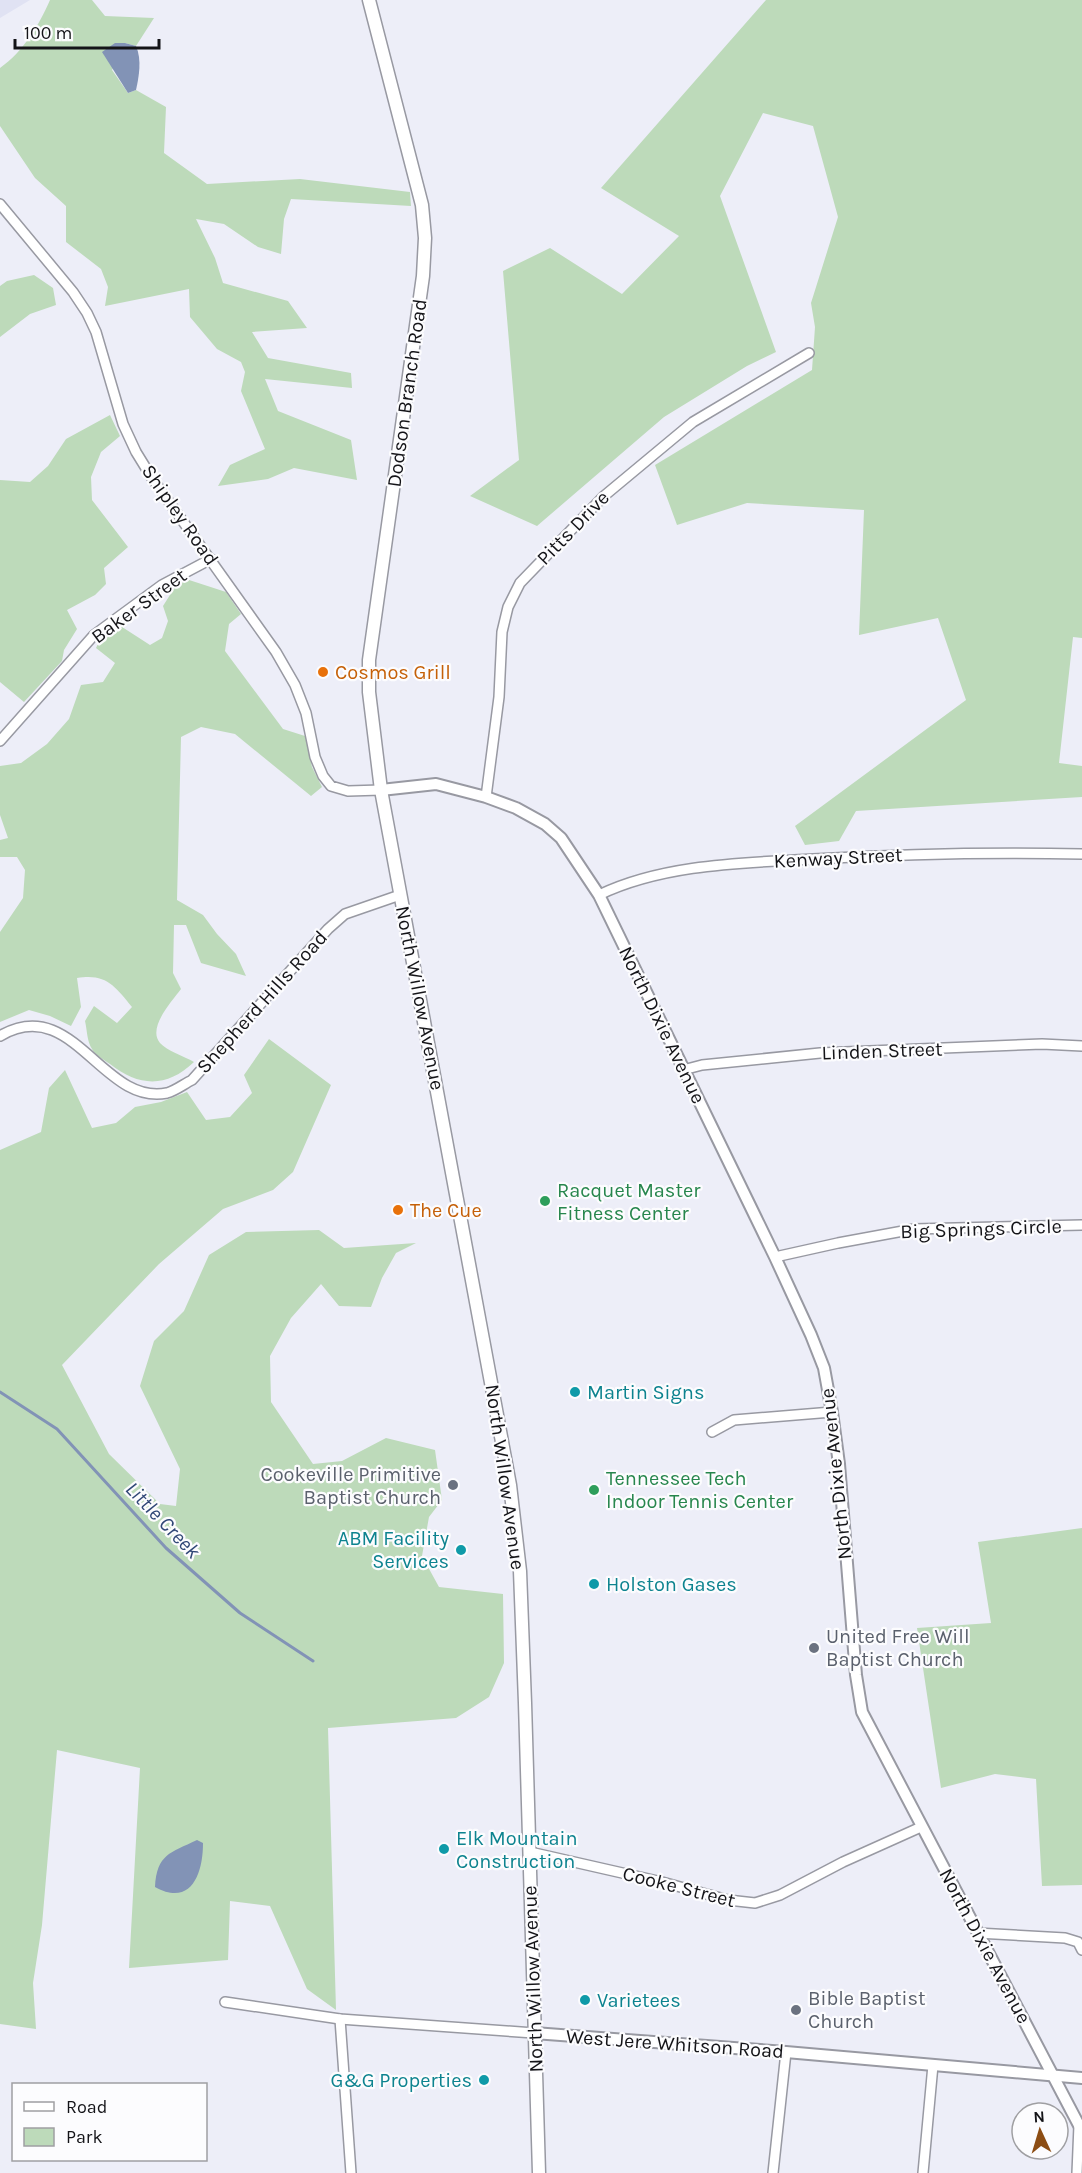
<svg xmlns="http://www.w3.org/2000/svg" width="1082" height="2173" viewBox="0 0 1082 2173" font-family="Karla,sans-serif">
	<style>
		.built { fill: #e0e2f3 }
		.green { fill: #bddaba }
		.water { fill: #8293b6 }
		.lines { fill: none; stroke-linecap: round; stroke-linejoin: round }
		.stream { stroke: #8293b6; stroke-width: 3 }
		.minor-casing { stroke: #9899a2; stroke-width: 12 }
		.tertiary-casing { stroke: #9899a2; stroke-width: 14 }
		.secondary-casing { stroke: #9899a2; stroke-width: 15 }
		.minor { stroke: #fff; stroke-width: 9 }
		.tertiary { stroke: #fff; stroke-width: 10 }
		.secondary { stroke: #fff; stroke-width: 12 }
		.food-dot { fill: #e8710a; stroke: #fcfcfe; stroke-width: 2 }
		.leisure-dot { fill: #2e9e5b; stroke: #fcfcfe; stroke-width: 2 }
		.culture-dot { fill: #0f9aa8; stroke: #fcfcfe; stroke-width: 2 }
		.worship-dot { fill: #6b7280; stroke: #fcfcfe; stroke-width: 2 }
		.labels { text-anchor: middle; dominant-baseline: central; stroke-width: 4.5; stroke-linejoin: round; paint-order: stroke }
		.street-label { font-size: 20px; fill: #141418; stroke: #fcfcfe }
		.food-label { font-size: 20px; fill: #c56008; stroke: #fcfcfe; text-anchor: start }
		.leisure-label { font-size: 20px; fill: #27864d; stroke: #fcfcfe; text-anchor: start }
		.culture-label { font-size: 20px; fill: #0d838f; stroke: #fcfcfe; text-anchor: start }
		.worship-label { font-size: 20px; fill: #5b616d; stroke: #fcfcfe; text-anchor: start }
		.water-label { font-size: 21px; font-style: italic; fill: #314877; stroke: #fcfcfe }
	</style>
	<rect width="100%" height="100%" fill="#edeef8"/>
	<!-- built -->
	<polygon class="built" points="0,0 30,0 0,18"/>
	<!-- green -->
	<g class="green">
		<path d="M50,0H92L105,16L154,18L136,46L125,43L112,70L128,93L136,90L166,107L164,153L207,184L300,179L410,192L411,206L291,199L284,219L281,254L258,247L224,224L196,219L215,258L223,283L288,301L307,328L252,332L268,358L351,373L352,388L265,379L278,411L351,440L357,480L294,468L268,479L218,486L230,465L265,449L241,391L245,372L241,362L217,349L190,317L189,289L105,306L108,287L101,269L66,242V206L35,178L0,126V68C23,52 39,25 50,0Z"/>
		<polygon points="766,0 1082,0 1082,638 1073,637 1059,763 1082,766 1082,797 856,811 839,841 805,845 795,826 966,700 938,618 859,635 864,510 747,503 677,525 655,465 812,370 815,327 811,303 838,217 813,126 763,113 720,196 776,352 747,366 664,417 537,526 470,496 519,460 503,271 550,248 622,294 679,236 601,188"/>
		<polygon points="34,275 53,288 56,305 30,314 0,337 0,286 7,281"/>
		<polygon points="110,415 120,436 101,452 91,477 92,500 128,547 104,568 106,584 95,595 67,610 77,629 64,650 62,661 24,702 0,682 0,480 30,482 48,466 66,439"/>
		<path d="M186,579L226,592L241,614L229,624L225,651L283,729L305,736L312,767L322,787L311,796L235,734L201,727L181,737L177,900L203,915L217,934L236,954L246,976L201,963L186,925H174L173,973L181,989C172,1001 147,1028 160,1043C167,1051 184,1056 194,1062C167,1088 139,1087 110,1064C104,1060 95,1055 92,1049C87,1042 87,1029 85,1021L94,1006L117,1023L132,1007C115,986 106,973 77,978L81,1007L71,1026L50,1016L29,1010L0,1022V932L23,898L25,870L17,857H0V840L8,838L0,815V766L21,763L47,744L69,719L81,685L103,682L115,663L96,648L101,638L119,625L150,645L162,638L168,621L163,606L175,587Z"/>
		<polygon points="269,1039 331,1085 293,1172 273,1190 223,1209 159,1264 62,1365 109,1454 160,1504 176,1506 180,1469 140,1386 154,1341 184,1311 209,1255 246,1232 319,1230 344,1248 416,1243 396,1253 382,1278 371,1307 339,1306 321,1284 291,1318 270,1356 271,1402 313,1464 342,1461 386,1438 435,1450 442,1500 429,1517 422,1556 439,1587 503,1594 504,1663 489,1697 456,1718 328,1728 336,2010 307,1989 270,1906 230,1901 228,1960 129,1968 140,1768 57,1750 42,1925 33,1983 36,2029 0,2024 0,1150 41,1132 49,1088 65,1070 92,1128 116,1123 135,1107 161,1102 187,1092 206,1120 230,1117 252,1093 244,1075"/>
		<polygon points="1082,1528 1082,1885 1042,1886 1036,1779 995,1774 941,1788 917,1628 991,1623 978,1542"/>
	</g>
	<!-- water -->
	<g class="water">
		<path d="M115,43H125L136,46C142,60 139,76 136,90L128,93L102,52Z"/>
		<path d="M197,1840L203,1843C203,1874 191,1907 155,1887C157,1854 170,1853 197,1840Z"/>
	</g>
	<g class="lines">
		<!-- stream -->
		<polyline class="stream" points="0,1392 57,1429 166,1548 240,1613 313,1661"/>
		<defs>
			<g id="minor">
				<polyline points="0,204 73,292 87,313 96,332 123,424 136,452 152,478 276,652 295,685 306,713 315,757 323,776 331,786 348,791 381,790"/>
				<polyline points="0,741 94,635 162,585 211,559"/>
				<polyline points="486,797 499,697 502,632 508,607 520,583 604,496 693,422 809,353"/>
				<path d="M599,895C663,864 743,863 813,859C903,854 992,852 1082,854"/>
				<path d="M0,1036C73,993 102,1106 167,1093C175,1091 184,1084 192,1080L328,929L345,914L400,895"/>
				<polyline points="683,1070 702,1065 820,1053 1042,1044 1082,1046"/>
				<polyline points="775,1257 838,1243 914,1229 1082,1225"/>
				<polyline points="712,1432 734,1420 832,1412"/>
				<polyline points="530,1852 662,1882 728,1900 755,1903 780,1895 843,1862 921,1827"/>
				<polyline points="977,1933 1065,1938 1078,1942 1082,1950"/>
				<polyline points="225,2002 340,2019 534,2033"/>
				<polyline points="340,2019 351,2173"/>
				<polyline points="773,2173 786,2052"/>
				<polyline points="923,2173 933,2065"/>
				<polyline points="1077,2173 1079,2125"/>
			</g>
			<g id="tertiary">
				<polyline points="381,790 436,784 486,797 516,808 545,824 561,838 599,895 775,1257 811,1335 824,1368 832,1412 839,1464 856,1675 862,1712 1082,2131"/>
				<polyline points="534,2033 786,2052 1082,2078"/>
			</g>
			<polyline id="secondary" points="369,0 422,205 425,238 423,276 369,660 369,692 381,790 510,1485 520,1571 525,1703 539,2173"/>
		</defs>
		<!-- minor casing -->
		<use href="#minor" class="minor-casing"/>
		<!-- tertiary casing -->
		<use href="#tertiary" class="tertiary-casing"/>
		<!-- secondary casing -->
		<use href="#secondary" class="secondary-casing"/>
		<!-- minor -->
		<use href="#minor" class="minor"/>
		<!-- tertiary -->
		<use href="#tertiary" class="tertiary"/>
		<!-- secondary -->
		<use href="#secondary" class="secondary"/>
	</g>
	<!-- markers -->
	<g class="food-dot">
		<circle cx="323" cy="672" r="6"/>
		<circle cx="398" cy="1210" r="6"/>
	</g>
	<g class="leisure-dot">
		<circle cx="545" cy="1201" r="6"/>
		<circle cx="594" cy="1490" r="6"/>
	</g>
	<g class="culture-dot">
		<circle cx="575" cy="1392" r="6"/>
		<circle cx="461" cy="1550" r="6"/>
		<circle cx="594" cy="1584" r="6"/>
		<circle cx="444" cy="1849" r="6"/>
		<circle cx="585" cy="2000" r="6"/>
		<circle cx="484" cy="2080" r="6"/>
	</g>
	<g class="worship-dot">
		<circle cx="453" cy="1485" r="6"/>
		<circle cx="814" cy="1648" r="6"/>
		<circle cx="796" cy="2010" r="6"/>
	</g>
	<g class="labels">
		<!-- street labels -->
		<g class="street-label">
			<text transform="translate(407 393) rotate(-82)">Dodson Branch Road</text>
			<text transform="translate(180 515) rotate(55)">Shipley Road</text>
			<text transform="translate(573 528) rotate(-46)">Pitts Drive</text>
			<text transform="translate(139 606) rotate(-36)">Baker Street</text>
			<text transform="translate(838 858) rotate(-3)">Kenway Street</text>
			<text transform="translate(420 998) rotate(79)">North Willow Avenue</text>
			<text transform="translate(262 1002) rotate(-48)">Shepherd Hills Road</text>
			<text transform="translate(662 1025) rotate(64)">North Dixie Avenue</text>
			<text transform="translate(882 1051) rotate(-2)">Linden Street</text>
			<text transform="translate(981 1229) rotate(-2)">Big Springs Circle</text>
			<text transform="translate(836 1474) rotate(-96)">North Dixie Avenue</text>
			<text transform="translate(505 1477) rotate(82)">North Willow Avenue</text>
			<text transform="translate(679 1887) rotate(14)">Cooke Street</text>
			<text transform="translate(985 1946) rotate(62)">North Dixie Avenue</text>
			<text transform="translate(533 1979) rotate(-92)">North Willow Avenue</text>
			<text transform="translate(675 2044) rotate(4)">West Jere Whitson Road</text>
		</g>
		<!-- food labels -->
		<g class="food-label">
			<text x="335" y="672">Cosmos Grill</text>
			<text x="410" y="1210">The Cue</text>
		</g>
		<!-- leisure labels -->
		<g class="leisure-label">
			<text x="557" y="1190">Racquet Master<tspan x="557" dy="23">Fitness Center</tspan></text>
			<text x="606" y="1478">Tennessee Tech<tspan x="606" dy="23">Indoor Tennis Center</tspan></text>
		</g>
		<!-- culture labels -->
		<g class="culture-label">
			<text x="587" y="1392">Martin Signs</text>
			<text x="449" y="1538" text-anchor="end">ABM Facility<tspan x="449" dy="23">Services</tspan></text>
			<text x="606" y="1584">Holston Gases</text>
			<text x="456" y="1838">Elk Mountain<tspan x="456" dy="23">Construction</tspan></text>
			<text x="597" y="2000">Varietees</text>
			<text x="472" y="2080" text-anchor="end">G&amp;G Properties</text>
		</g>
		<!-- worship labels -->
		<g class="worship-label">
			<text x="441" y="1474" text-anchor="end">Cookeville Primitive<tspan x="441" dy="23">Baptist Church</tspan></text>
			<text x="826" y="1636">United Free Will<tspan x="826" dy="23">Baptist Church</tspan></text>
			<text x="808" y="1998">Bible Baptist<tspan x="808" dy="23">Church</tspan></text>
		</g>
		<!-- water labels -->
		<g class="water-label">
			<text transform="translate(163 1520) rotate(46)">Little Creek</text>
		</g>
	</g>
	<!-- legend -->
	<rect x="12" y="2083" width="195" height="78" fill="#fcfcfe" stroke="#9f9fa2" stroke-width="1.5"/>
	<rect x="24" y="2102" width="30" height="9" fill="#ffffff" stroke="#9f9fa2" stroke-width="1.5"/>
	<text x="66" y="2113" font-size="18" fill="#141418">Road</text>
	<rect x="24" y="2128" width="30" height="18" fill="#bddaba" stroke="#9f9fa2" stroke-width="1.5"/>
	<text x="66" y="2143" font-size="18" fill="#141418">Park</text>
	<!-- north arrow -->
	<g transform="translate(1040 2131) rotate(356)"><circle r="28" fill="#fcfcfe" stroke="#9f9fa2" stroke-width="1.5"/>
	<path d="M0-4.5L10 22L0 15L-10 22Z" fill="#8c4d14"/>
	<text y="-9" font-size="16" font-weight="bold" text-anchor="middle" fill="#141418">N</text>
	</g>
	<!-- scale -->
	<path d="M15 39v9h144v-9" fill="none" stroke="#141418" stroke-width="3"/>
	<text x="24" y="39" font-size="18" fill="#141418" stroke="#fcfcfe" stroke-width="4.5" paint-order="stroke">100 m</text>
</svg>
